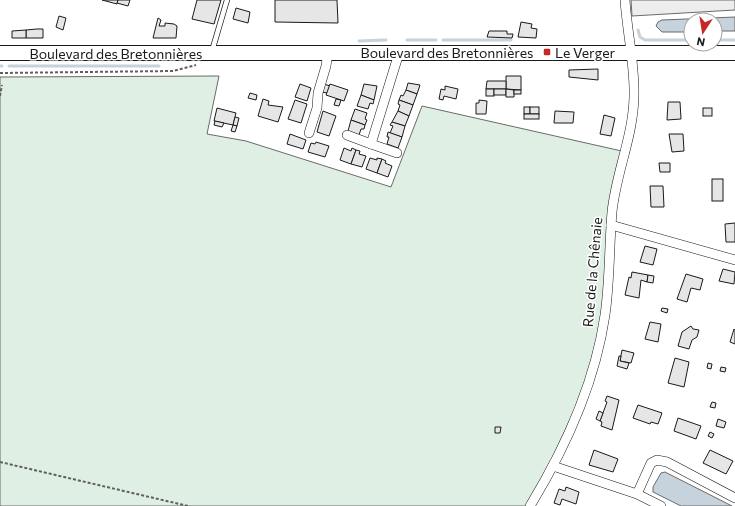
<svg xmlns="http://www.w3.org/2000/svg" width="735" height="506" viewBox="0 0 735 506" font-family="Commissioner,sans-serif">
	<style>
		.green { fill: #e0efe3; stroke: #6a6a6a }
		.parking { fill: #ededed; stroke: #6a6a6a }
		.water { fill: #c6d2dc; stroke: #6a6a6a }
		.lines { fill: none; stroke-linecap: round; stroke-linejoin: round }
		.stream { stroke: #c6d2dc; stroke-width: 3 }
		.building { fill: #e6e6e6; stroke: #1a1a1a }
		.service-casing { stroke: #1a1a1a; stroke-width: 6 }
		.minor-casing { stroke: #1a1a1a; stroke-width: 10 }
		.primary-casing { stroke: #1a1a1a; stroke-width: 16 }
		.path { stroke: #5f5f5f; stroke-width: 2; stroke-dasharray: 3 2; stroke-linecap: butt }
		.service { stroke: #fff; stroke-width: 4.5 }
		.minor { stroke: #fff; stroke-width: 9 }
		.primary { stroke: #fff; stroke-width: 14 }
		.poi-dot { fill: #c62828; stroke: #fff; stroke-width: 1.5 }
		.labels { text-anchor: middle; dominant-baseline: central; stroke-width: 3; stroke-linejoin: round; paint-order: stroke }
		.street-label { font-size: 14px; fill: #1a1a1a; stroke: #fff }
		.poi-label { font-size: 14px; fill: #1a1a1a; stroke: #fff; text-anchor: start }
	</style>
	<rect width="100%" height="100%" fill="#fff"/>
	<!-- green -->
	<polygon class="green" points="219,76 207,134 246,141 391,187 422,106 626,152 618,175 610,268 594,368 530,506 0,506 0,77"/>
	<!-- parking -->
	<polygon class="parking" points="631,0 735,0 735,10 632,16"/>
	<!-- water -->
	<g class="water">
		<polygon points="735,17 735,31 715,31 715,20 691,20 691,32 662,32 656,26 658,22 662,20"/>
		<polygon points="665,472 732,506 681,506 653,492 653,487 661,473"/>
	</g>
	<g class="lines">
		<!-- stream -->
		<g class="stream">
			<polyline points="638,30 640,37 645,40 691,40"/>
			<polyline points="407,40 436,40"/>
			<polyline points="443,40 511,40"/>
			<polyline points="715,40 735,40"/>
			<polyline points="359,41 386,40"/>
			<polyline points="0,66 2,66"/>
			<polyline points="9,66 159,66"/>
		</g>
	</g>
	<!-- building -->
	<g class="building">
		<polygon points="102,0 118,0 117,4"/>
		<polygon points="118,0 130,0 128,6 117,3"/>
		<polygon points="197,0 221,0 214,24 192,19"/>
		<polygon points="275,0 337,0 338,23 275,22"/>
		<polygon points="236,8 250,12 248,23 233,19"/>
		<polygon points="59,16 66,18 63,30 56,27"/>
		<polygon points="158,18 161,20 159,26 165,26 165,23 174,24 177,26 176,38 153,38"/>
		<polygon points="521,22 532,24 531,28 537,29 536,38 518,37"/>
		<polygon points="37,29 43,29 43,38 26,38 26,30"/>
		<polygon points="26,30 26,38 12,38 12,31"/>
		<polygon points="489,31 507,31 507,34 513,34 512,38 487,37"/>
		<polygon points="598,69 598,80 569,77 569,70"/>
		<polygon points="506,76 521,76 521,90 506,89"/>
		<polygon points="487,81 506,81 506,89 486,89"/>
		<polygon points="408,83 420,85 417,94 406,90"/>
		<polygon points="300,84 311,88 307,101 295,97"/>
		<polygon points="324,84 330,86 327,93 322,92"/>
		<polygon points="330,84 348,90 344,101 326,95"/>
		<polygon points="364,84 377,86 374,100 361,95"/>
		<polygon points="445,86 458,89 456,99 444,96 443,100 439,99 441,89 445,90"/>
		<rect x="486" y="89" width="8" height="7"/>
		<rect x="494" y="89" width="12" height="6"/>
		<polygon points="506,89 514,90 514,97 506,97"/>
		<polygon points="406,90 417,94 413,105 399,100 401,95 403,96"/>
		<rect x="514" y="90" width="7" height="4"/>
		<polygon points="250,93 257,95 256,100 248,98"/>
		<polygon points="361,95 374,100 373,104 370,103 368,109 357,106"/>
		<polygon points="263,99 269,101 268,105 283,107 278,122 258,116"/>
		<polygon points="336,99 341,100 339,106 334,105"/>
		<polygon points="295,100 307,104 301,123 288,119"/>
		<polygon points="399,100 413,105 409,116 398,111 400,105 398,104"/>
		<polygon points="479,100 487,101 486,114 476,114 476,103 479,103"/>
		<polygon points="668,102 680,102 681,119 667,120"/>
		<rect x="524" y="107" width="6" height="7"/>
		<rect x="530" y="107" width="9" height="7"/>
		<polygon points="217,108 236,113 233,125 214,121"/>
		<rect x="703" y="108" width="9" height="8"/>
		<polygon points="355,109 367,113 365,119 367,120 365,125 351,120"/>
		<polygon points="323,111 336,116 329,136 317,132"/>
		<polygon points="398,111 409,116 405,126 392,122"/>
		<polygon points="555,111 574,112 573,123 554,123"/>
		<rect x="524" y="114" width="15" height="5"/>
		<polygon points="604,115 615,118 611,136 600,134"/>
		<polygon points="235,117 239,118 237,126 233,125"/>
		<polygon points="351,120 365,125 364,129 361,129 359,135 348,131"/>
		<polygon points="215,121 224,123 222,127 214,125"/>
		<polygon points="392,122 405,126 402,137 390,133 393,126 390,125"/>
		<polygon points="233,125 237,126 235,132 231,131"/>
		<polygon points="388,132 402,137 398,148 387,144 389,137 387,137"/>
		<polygon points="290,134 306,140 303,149 287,144"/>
		<polygon points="669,134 683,134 684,151 672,152"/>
		<polygon points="316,142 329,146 325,157 308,152 311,143 315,144"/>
		<polygon points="344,148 351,151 352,148 356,150 351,164 340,160"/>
		<polygon points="356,150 360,151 359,154 366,156 362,167 351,164"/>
		<polygon points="370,158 377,160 377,158 382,159 377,173 366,169"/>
		<polygon points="382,159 386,161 385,163 392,166 388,177 377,173"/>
		<polygon points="659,163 670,163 670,172 660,172"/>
		<rect x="712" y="179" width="11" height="22"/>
		<polygon points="650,186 663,186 664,207 651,207"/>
		<polygon points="735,223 735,242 726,242 725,224"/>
		<polygon points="645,246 657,249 653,265 640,262"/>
		<polygon points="723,269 735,272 734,284 719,281"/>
		<polygon points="632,272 648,275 647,282 641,280 639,298 625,295 629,277 631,278"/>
		<polygon points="686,274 703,279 700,290 691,288 687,302 677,299"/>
		<polygon points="648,275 654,276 653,283 647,282"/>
		<polygon points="662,308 668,309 667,313 661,311"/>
		<polygon points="650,322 661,324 658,342 645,339"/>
		<polygon points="691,326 693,329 699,330 697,337 692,340 689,349 678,346 682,332"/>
		<polygon points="734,329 735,330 735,344 730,342"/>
		<polygon points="622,350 634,353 631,363 620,361"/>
		<polygon points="619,356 621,356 620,361 629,363 627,369 617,366"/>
		<polygon points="675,358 689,362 684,387 668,383"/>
		<polygon points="708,363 712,364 711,369 707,368"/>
		<polygon points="721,367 726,368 725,372 720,371"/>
		<polygon points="607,396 619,400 612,430 601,426 602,422 600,421 607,402 605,401"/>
		<polygon points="712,402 716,403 715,408 710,407"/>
		<polygon points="638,405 662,413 658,424 651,422 650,424 633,418"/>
		<polygon points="599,411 603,413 600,421 596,419"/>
		<polygon points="678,418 701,426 696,439 674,431"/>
		<polygon points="718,419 726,422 724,428 716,426"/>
		<polygon points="495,427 501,427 500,433 495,433"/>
		<polygon points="710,432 714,434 712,438 708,436"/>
		<polygon points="594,450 618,459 613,472 589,465"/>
		<polygon points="710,450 733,461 726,474 703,463"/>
		<polygon points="566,487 579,492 576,504 562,499 560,505 554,503 559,489 565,491"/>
	</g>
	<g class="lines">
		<defs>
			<polyline id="service" points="212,51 227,0"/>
			<g id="minor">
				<polyline points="309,133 317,108 318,93 326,66 328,52"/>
				<polyline points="347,135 371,144"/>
				<polyline points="397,153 371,144 399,53"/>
				<polyline points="611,225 735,260"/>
				<polyline points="553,466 637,494 661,506"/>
				<polyline points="637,494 651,463 657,460 667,462 735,498"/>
				<path d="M530,506C566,447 595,383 605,315C610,281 609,247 612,212C616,173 633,137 634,97C635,64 627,32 625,0"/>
			</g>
			<polyline id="primary" points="0,53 735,53"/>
		</defs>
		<!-- service casing -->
		<use href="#service" class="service-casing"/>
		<!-- minor casing -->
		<use href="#minor" class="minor-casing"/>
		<!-- primary casing -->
		<use href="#primary" class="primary-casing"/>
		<!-- path -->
		<g class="path">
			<polyline points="0,73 173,71 196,65"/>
			<polyline points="0,96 2,85"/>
			<polyline points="0,462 188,506"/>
		</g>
		<!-- service -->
		<use href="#service" class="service"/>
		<!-- minor -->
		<use href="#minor" class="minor"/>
		<!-- primary -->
		<use href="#primary" class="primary"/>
	</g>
	<!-- markers -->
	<rect class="poi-dot" x="543" y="48" width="8" height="8" rx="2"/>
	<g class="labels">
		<!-- street labels -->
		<g class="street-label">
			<text x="447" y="52">Boulevard des Bretonnières</text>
			<text x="116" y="53">Boulevard des Bretonnières</text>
			<text transform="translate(592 272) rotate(-85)">Rue de la Chênaie</text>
		</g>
		<!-- poi labels -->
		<g class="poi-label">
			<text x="555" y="52">Le Verger</text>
		</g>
	</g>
	<!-- north arrow -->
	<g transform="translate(703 32) rotate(192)"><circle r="19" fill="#ffffff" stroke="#a3a3a3"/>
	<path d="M0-3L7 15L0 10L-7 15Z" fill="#c62828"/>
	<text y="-6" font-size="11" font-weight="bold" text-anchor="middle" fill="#1a1a1a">N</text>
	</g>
</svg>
